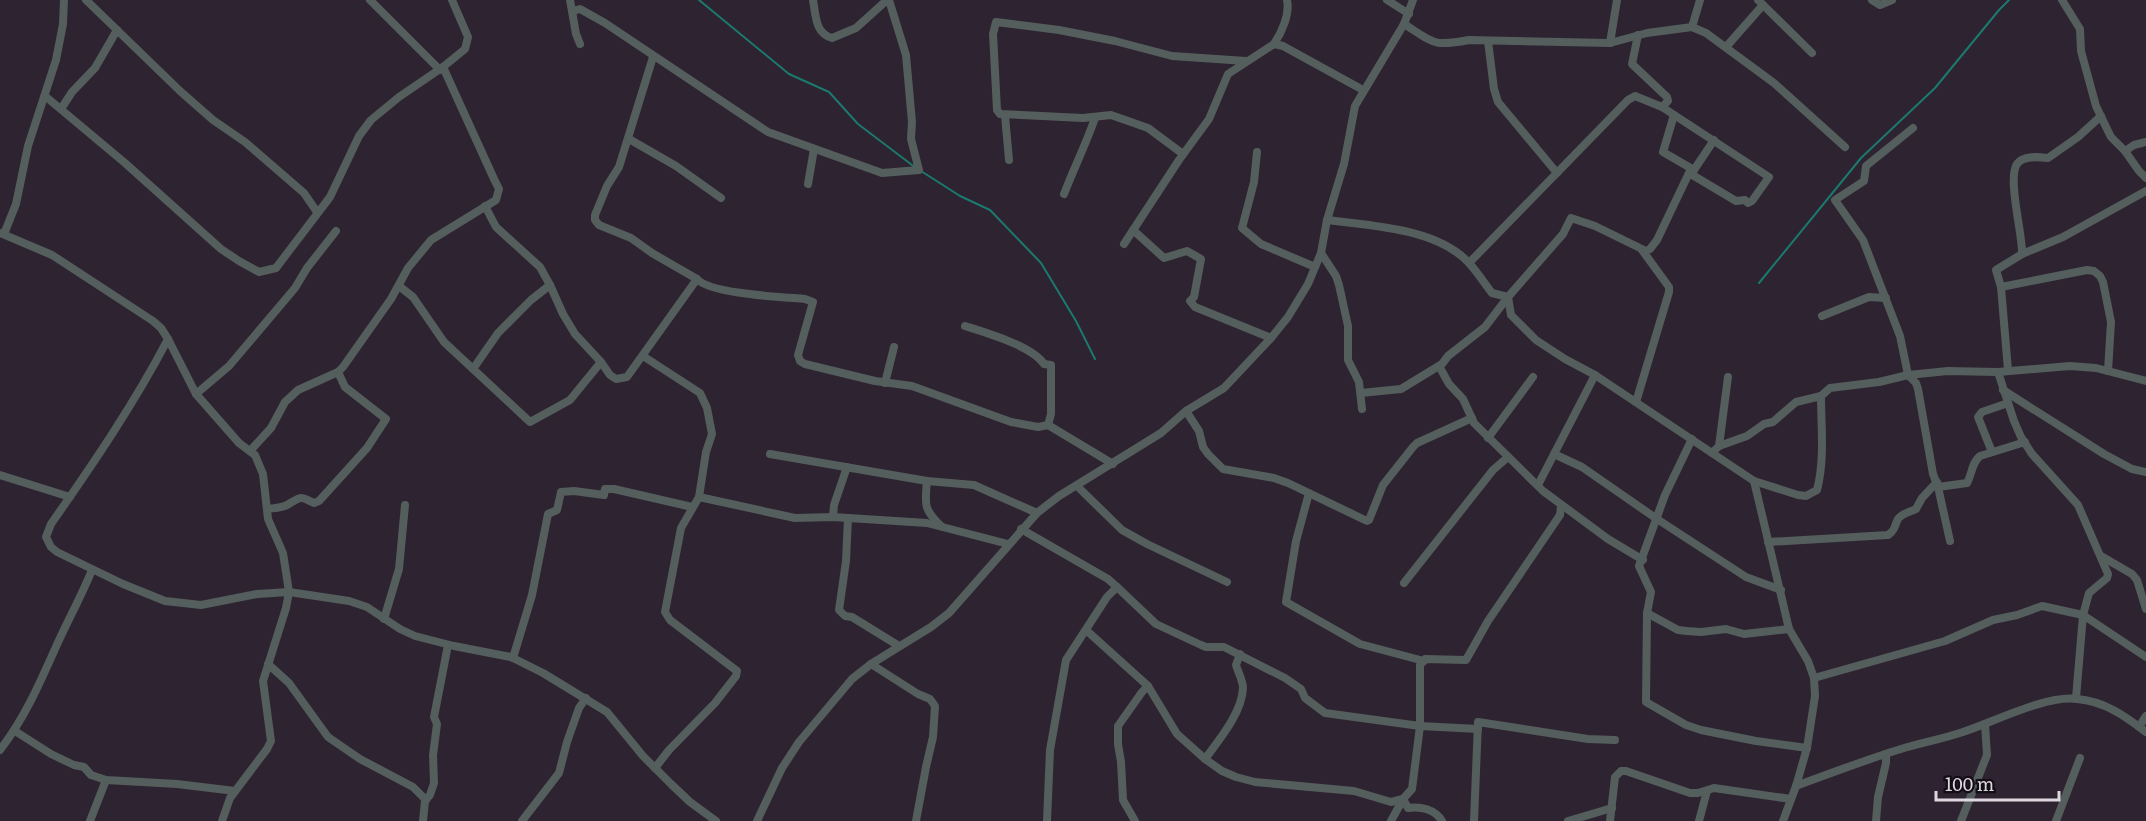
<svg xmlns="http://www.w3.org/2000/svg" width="2146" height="821" viewBox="0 0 2146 821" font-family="Literata,serif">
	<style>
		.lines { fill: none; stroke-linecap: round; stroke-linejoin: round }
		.stream { stroke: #1c796d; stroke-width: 2 }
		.minor { stroke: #545e5c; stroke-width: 8 }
	</style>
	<rect width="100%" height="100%" fill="#2d2331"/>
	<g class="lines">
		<!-- stream -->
		<g class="stream">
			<polyline points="699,0 789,74 829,92 858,124 916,168"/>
			<polyline points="921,171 960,196 990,210 1041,263 1076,321 1095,359"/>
			<polyline points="1759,283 1861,158 1935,88 1999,10 2009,0"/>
		</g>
		<!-- minor -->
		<g class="minor">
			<polyline points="86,0 180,91 213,120 245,142 304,193 317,212"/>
			<polyline points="370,0 440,70"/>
			<polyline points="570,0 576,34 580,44"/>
			<path d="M813,0C816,16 815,33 832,38L856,28L887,0"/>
			<polyline points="1387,0 1409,14"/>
			<polyline points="1758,0 1812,53"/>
			<polyline points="1872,0 1880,5 1892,0"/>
			<polyline points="2062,0 2080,29 2081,51 2096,106 2107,129 2111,137 2125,151 2139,171 2146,178"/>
			<polyline points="573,11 580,9 605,23 768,132 882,173 919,170 911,139 912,122 906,55 889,0"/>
			<path d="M1404,24C1434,43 1433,47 1469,40L1610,43L1647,33L1692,27L1706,33L1774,83L1845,147"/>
			<polyline points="1692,27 1700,0"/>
			<polyline points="1638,35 1632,64 1667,97 1668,101 1662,107"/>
			<polyline points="1488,41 1494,89 1498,102 1557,173"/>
			<polyline points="1610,43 1617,0"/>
			<path d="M1274,44C1282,32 1290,14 1287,0"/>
			<polyline points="1726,47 1763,5"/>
			<path d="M653,57L619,167L607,186L595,215V220L599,225L631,238L652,253L697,279C710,294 783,297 805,299L813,302L798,355L800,361L805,364L875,381L912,386L1011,422L1038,427L1048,425L1113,464"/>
			<polyline points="45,96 125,163 221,249 239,261 259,272 276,268 330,197 359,136 371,120 399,97 443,67 465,49 468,37 452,0"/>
			<polyline points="61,109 72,92 95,68 117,30"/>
			<polyline points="1674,115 1663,152 1694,170"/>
			<polyline points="1005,116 1009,160"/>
			<path d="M1913,128L1866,166L1864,181L1835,200L1863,240L1900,336L1908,375L1916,383L1918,389L1933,474L1938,487L1967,483C1972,474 1972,462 1980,456L2025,442"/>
			<polyline points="629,139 676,166 721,198"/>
			<polyline points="2125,151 2134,145 2146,142"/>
			<polyline points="1257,152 1254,182 1242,228 1261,244 1315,267"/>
			<polyline points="1183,154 1148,128 1111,115 1083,118 1000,114 997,110 993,34 996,22 1059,30 1115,41 1172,56 1246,61"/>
			<polyline points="1690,173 1694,170 1714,140"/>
			<polyline points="808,184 814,149"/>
			<path d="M1064,194C1074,168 1086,144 1095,118"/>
			<polyline points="485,206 496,227 540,267 550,285 563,314 575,334 601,362 610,375 616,379 627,377 697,279"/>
			<path d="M1327,220C1371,226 1437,228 1469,263C1478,273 1485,284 1492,293L1508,297L1511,315L1536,340L1565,359L1595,375L1754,481L1798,495L1806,496L1817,490C1825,460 1821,427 1821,396"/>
			<polyline points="1133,230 1164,258 1187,251 1201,259 1194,297 1190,301 1195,307 1271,338"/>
			<polyline points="0,233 52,255 153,321 161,328 168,339 196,394 239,443 255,455 263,474 268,519 283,553 289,592 286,608 263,681 271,741 267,749 230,798 222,821"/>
			<polyline points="4,234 16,204 28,146 56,60 63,24 64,0"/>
			<polyline points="1124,244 1179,160 1209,119 1228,74 1274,44 1283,46 1363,90"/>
			<polyline points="1321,253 1336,276 1339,285 1348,326 1348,360 1359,382 1362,409"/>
			<path d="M2022,254C2023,235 2007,179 2017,164C2023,155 2039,157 2048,158L2078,137L2101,116"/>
			<polyline points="399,286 413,297 444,342 530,422 570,400 601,362"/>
			<polyline points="2001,287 2087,270 2094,271 2100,276 2103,282 2111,322 2108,371"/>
			<polyline points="1822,316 1869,297 1886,298"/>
			<path d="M965,326C987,333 1032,346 1044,364L1051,365V414L1048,425"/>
			<path d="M168,339C134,404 93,464 51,524L46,537L51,547L57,552L123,584L165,601L201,605L257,594L289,592L349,601L367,607L400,629L415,636L454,646L511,657L543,673L607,712L643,756L671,784L690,802L716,821"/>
			<polyline points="643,356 700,393 707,408 712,434 706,452 699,497 681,528 665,612 670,620 737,671 736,676 715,703 669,750 655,768"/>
			<polyline points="1439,366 1449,384 1463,399 1474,423 1543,491 1608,539 1643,560"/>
			<polyline points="473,369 498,333 531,300 550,285"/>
			<polyline points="2008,370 2001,287 1996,270 2022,254 2063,237 2146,191"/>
			<polyline points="1998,372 2014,421 2021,437 2032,454 2078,505 2108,574 2107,578 2089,593 2083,615 2076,698"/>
			<polyline points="885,383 894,347"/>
			<polyline points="2003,390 2104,454 2132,469 2146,472"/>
			<polyline points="1361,393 1401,389 1442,364 1448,356 1485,327 1508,297 1563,234 1571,218 1595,226 1646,251 1650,249 1657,240 1689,173 1736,201 1745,200 1748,203 1752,201 1769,177 1662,107 1635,96 1628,100 1469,263"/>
			<polyline points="196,394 229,366 295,288 307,268 336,231"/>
			<polyline points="1636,402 1669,292 1669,287 1642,250"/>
			<polyline points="1186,411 1199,431 1203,447 1208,454 1223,469 1274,478 1288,483 1367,521 1369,520 1383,485 1413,447 1417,443 1472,418"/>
			<polyline points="1488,438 1533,377"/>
			<polyline points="1692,439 1665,495 1639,566 1651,592 1647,613 1646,702 1686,725 1701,730 1756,741 1807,748"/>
			<polyline points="1719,446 1728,377"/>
			<polyline points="250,451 271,428 285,402 298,390 338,372 343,367 391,299 408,268 431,240 496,200 499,189 494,179 443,67"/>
			<polyline points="1992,452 1978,417 1982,412 2008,403"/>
			<polyline points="1712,453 1719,446 1747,436 1764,424 1773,422 1796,402 1821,396 1830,388 1879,382 1908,375 1948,371 1998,372 2070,366 2096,368 2146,381"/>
			<polyline points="770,454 927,481 974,485 1037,513"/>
			<polyline points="1554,454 1582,467 1657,519 1746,577 1781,590"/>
			<polyline points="0,475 70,497"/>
			<path d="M927,481C925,504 923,509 941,526"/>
			<polyline points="1754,481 1789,629 1808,661 1814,678 1815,696 1807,748 1796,786 1783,821"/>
			<polyline points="1538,485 1595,375"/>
			<polyline points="1077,486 1122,530 1147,544 1227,582"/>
			<polyline points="1938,487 1950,541"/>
			<polyline points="1309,493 1296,541 1286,602 1360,644 1424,661"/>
			<polyline points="699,497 795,518 833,517 927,523 1008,544"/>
			<path d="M267,509C274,508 282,508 287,505C301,497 299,495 314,503L319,501L367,448L386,419L345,387L338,372"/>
			<polyline points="833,517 834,505 847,467"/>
			<polyline points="848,518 846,561 839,610 845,616 852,617 899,646"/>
			<polyline points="1021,529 1108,579 1117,587 1107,597 1066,660 1050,750 1047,821"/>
			<path d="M1768,542L1888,535C1896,530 1894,526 1898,519C1902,513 1911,512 1916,509L1922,498L1937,482"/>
			<polyline points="2101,556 2132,574 2137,580 2146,609"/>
			<polyline points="1404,583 1493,470 1508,457"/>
			<polyline points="1117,587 1156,624 1201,645 1206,647 1224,647 1285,678 1301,689 1305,698 1325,713 1420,726 1478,729"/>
			<polyline points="1647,613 1678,630 1687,631 1701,632 1726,629 1744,634 1789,629"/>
			<polyline points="384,619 399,569 405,505"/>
			<path d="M1086,630L1148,686L1177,734L1205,759L1222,771L1236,777L1255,782L1354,791L1391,802L1403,799L1408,808C1420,806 1435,809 1442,821"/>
			<polyline points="513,658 532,595 548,514 557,510 561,492 574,491 604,495 605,489 614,489 692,507"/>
			<polyline points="268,664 289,683 328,737 360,759 413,787 426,800"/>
			<polyline points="871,664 918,694 930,699 935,706 933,737 926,767 916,821"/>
			<polyline points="1814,678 1945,641 1993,620 2017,615 2042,606 2083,615 2146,657"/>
			<polyline points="2139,727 2146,716"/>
			<polyline points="15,731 51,754 74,765 84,767 91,775 106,780 177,784 235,791"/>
			<path d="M0,750C24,719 39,685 55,649C67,622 81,597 92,570"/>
			<path d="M1205,759C1219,740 1242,713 1243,688C1243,681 1238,672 1236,665L1240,654"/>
			<path d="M1796,786C1831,773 1865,760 1901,749C1921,743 1942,739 1963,732C1994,722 2045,695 2077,699C2104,701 2125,716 2146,732"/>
			<polyline points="90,821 106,780"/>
			<polyline points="423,821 425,801 430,795 434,783 433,755 437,724 434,717 448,645"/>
			<polyline points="522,821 559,773 567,742 579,708 586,698"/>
			<polyline points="757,821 782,768 799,742 852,679 871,664 931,627 949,613 1037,513 1059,496 1161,433 1186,411 1224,388 1271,338 1288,317 1308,284 1321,253 1327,220 1344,164 1355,106 1404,24 1413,0"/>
			<polyline points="1135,821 1123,800 1121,762 1118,744 1118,726 1142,692 1148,686"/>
			<polyline points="1391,821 1403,799 1412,789 1420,726 1420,665 1425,659 1466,660 1488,621 1560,515 1561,506"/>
			<polyline points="1474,821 1478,722 1588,739 1615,740"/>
			<polyline points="1568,821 1612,808"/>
			<polyline points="1610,821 1615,777 1621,771 1626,771 1690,793 1698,793 1714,788 1791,799"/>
			<polyline points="1699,821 1707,791"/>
			<polyline points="1876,821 1878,797 1886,763 1886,754"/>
			<polyline points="1961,821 1987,755 1985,724"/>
			<polyline points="2056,821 2080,758"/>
		</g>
	</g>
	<!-- scale -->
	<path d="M1936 791v9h123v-9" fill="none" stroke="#ded7e0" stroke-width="3"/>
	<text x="1945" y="791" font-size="18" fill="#ded7e0" stroke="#130e15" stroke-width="4.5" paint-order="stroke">100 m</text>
</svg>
